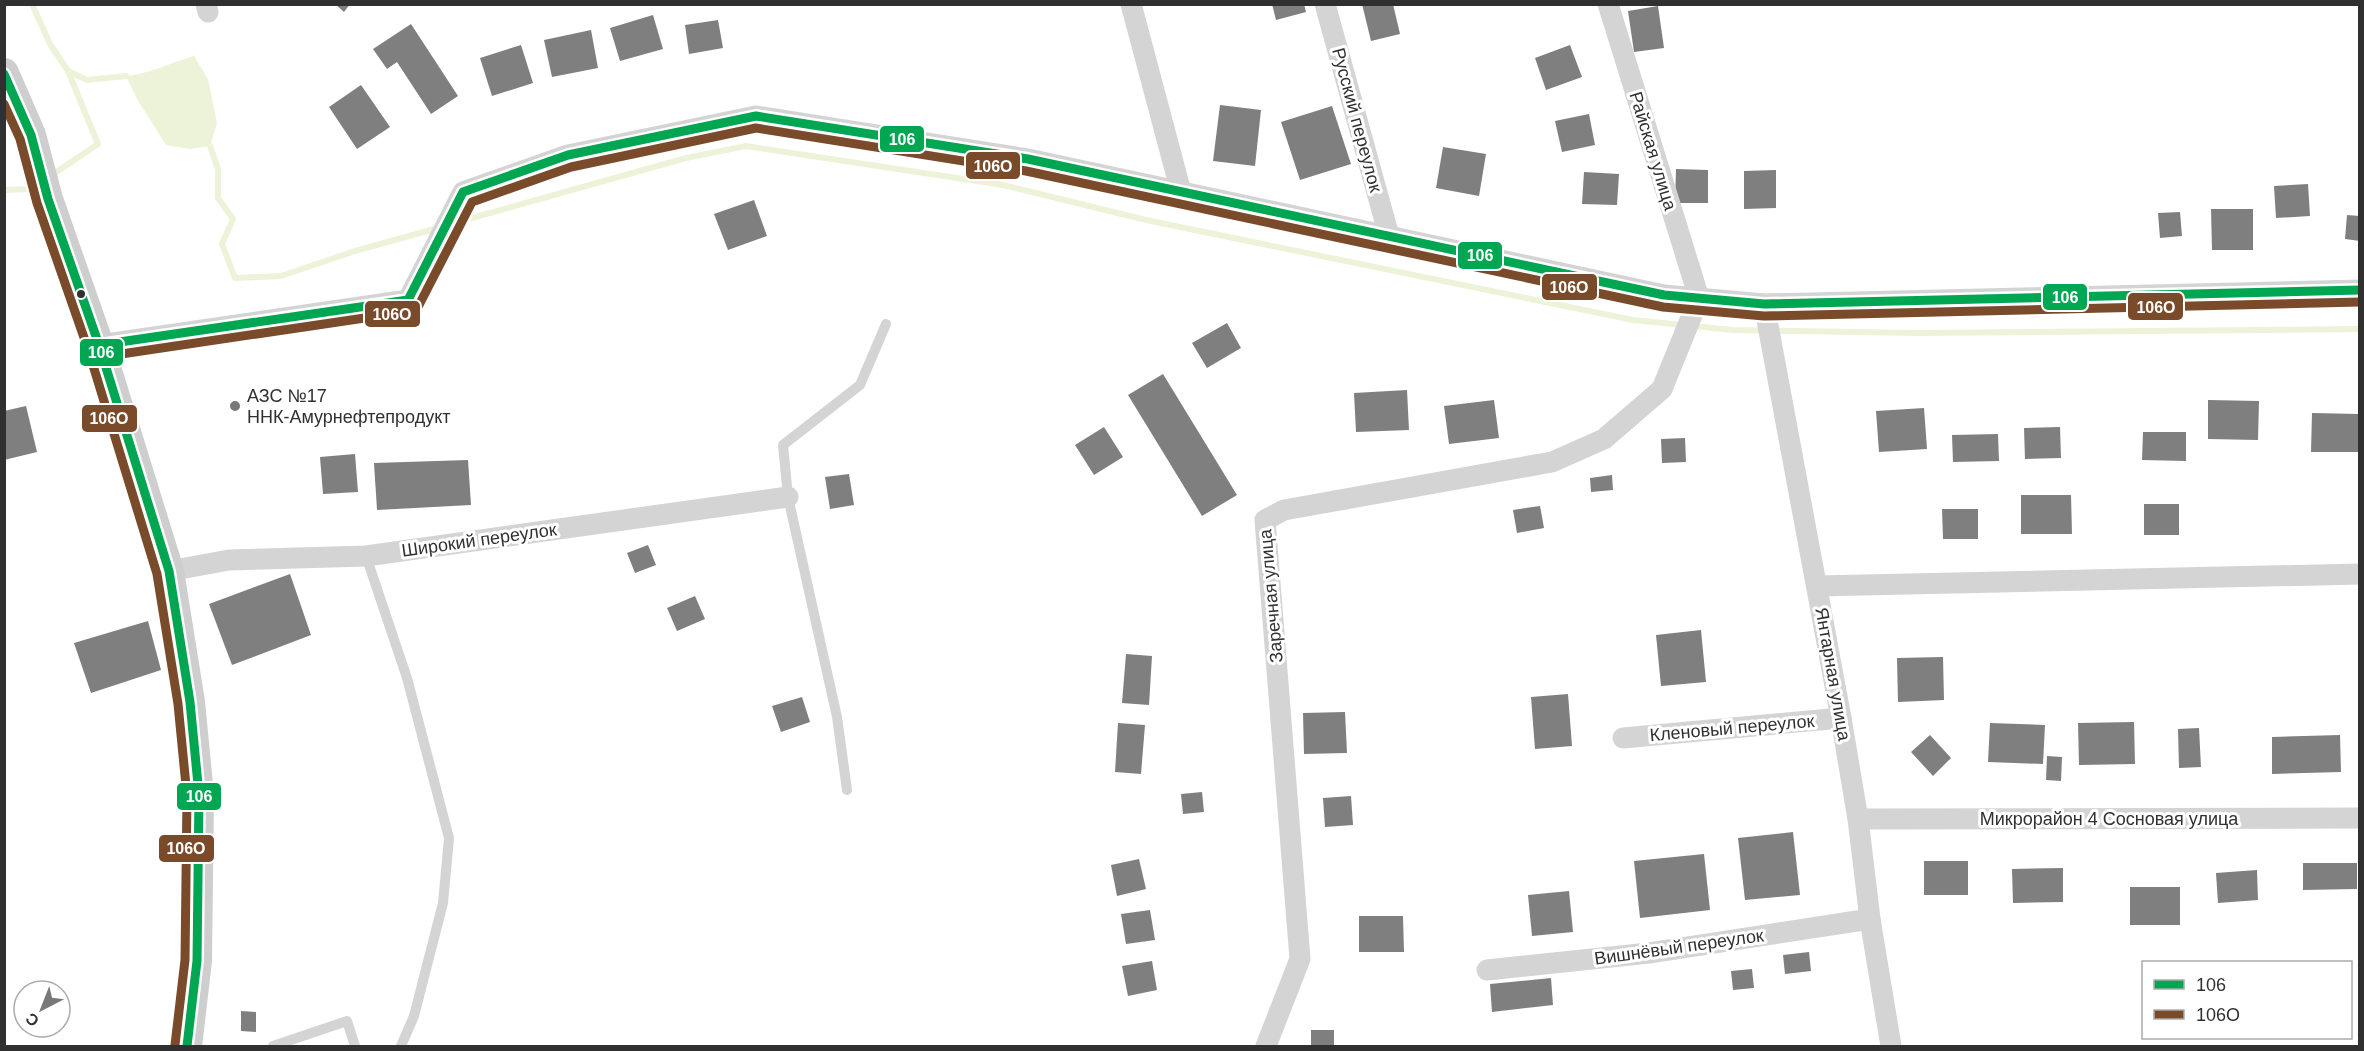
<svg xmlns="http://www.w3.org/2000/svg" width="2364" height="1051" viewBox="0 0 2364 1051" font-family="Helvetica,sans-serif">
	<style>
		.water { fill: #edf3d9 }
		.lines { fill: none; stroke-linecap: round; stroke-linejoin: round }
		.stream { stroke: #edf3d9; stroke-width: 6 }
		.building { fill: #7f7f7f }
		.lane { stroke: #d4d4d4; stroke-width: 10 }
		.street { stroke: #d4d4d4; stroke-width: 21 }
		.secondary { stroke: #cecece; stroke-width: 30 }
		.bus-1-casing { stroke: #fff; stroke-width: 14 }
		.bus-2-casing { stroke: #fff; stroke-width: 14 }
		.bus-1 { stroke: #00a651; stroke-width: 9 }
		.bus-2 { stroke: #7a4b2a; stroke-width: 9 }
		.bus-dot { fill: #303030; stroke: #fff; stroke-width: 2 }
		.poi-dot { fill: #787878; stroke: #fff; stroke-width: 2 }
		.labels { text-anchor: middle; dominant-baseline: central; stroke-width: 6; stroke-linejoin: round; paint-order: stroke }
		.street-label { font-size: 18px; fill: #303030; stroke: #fff }
		.poi-label { font-size: 18px; fill: #303030; stroke: #fff; text-anchor: start }
		.line-badge { stroke: #fff; stroke-width: 2 }
		.badge-label { font-size: 16px; text-anchor: middle; font-weight: bold; fill: #fff }
	</style>
	<rect width="100%" height="100%" fill="#fff"/>
	<!-- water -->
	<path class="water" d="M194,56L208,79L217,123L210,146L190,149L166,145L137,99L126,76C142,76 176,61 194,56Z"/>
	<g class="lines">
		<!-- stream -->
		<g class="stream">
			<polyline points="32,4 50,44 68,71"/>
			<polyline points="210,146 218,169 218,198 233,219 222,244 235,278 281,276 355,251 438,228"/>
			<polyline points="49,177 98,144 68,71 87,80 126,76"/>
			<polyline points="4,190 29,189 35,185"/>
			<polyline points="454,223 686,158 746,146 1003,185 1146,220 1633,320 1733,330 1919,333 2360,329"/>
		</g>
	</g>
	<!-- building -->
	<g class="building">
		<polygon points="335,4 350,4 344,12"/>
		<polygon points="1272,4 1304,4 1306,12 1276,20"/>
		<polygon points="1362,4 1393,4 1400,34 1371,41"/>
		<polygon points="1658,6 1664,48 1634,52 1628,11"/>
		<polygon points="653,15 663,49 620,61 610,28"/>
		<polygon points="718,20 723,48 689,54 685,25"/>
		<polygon points="411,24 458,96 431,114 397,62 387,69 373,49"/>
		<polygon points="591,30 598,68 552,77 544,40"/>
		<polygon points="521,45 533,83 492,96 480,58"/>
		<polygon points="1570,45 1582,77 1546,90 1535,58"/>
		<polygon points="361,85 390,127 357,149 329,107"/>
		<polygon points="1220,105 1261,110 1255,166 1213,161"/>
		<polygon points="1332,106 1351,164 1300,180 1281,122"/>
		<polygon points="1589,114 1595,145 1562,152 1555,121"/>
		<polygon points="1443,147 1486,154 1479,196 1436,188"/>
		<polygon points="1676,169 1708,170 1708,203 1675,203"/>
		<polygon points="1776,170 1776,208 1744,209 1744,171"/>
		<polygon points="1584,172 1619,174 1617,205 1582,204"/>
		<polygon points="2308,184 2310,216 2276,218 2274,186"/>
		<polygon points="754,200 767,236 728,250 714,214"/>
		<polygon points="2211,209 2253,209 2253,250 2212,250"/>
		<polygon points="2180,212 2182,236 2160,238 2158,213"/>
		<polygon points="2347,215 2360,216 2360,241 2345,239"/>
		<polygon points="1227,323 1241,348 1207,368 1192,343"/>
		<polygon points="1163,374 1237,495 1202,516 1128,395"/>
		<polygon points="1407,390 1409,430 1356,432 1354,393"/>
		<polygon points="1494,400 1499,438 1449,444 1444,406"/>
		<polygon points="2208,400 2259,401 2258,440 2208,439"/>
		<polygon points="26,406 37,452 4,460 4,411"/>
		<polygon points="1924,408 1927,449 1879,452 1876,411"/>
		<polygon points="2312,413 2359,414 2358,452 2311,452"/>
		<polygon points="1104,427 1123,457 1094,475 1075,445"/>
		<polygon points="2060,427 2061,458 2025,459 2024,428"/>
		<polygon points="2143,432 2186,432 2186,461 2142,460"/>
		<polygon points="1998,434 1999,461 1953,462 1952,435"/>
		<polygon points="1685,438 1686,462 1662,463 1661,439"/>
		<polygon points="355,454 358,492 323,494 320,457"/>
		<polygon points="468,460 471,505 377,510 374,463"/>
		<polygon points="849,474 854,505 830,509 825,477"/>
		<polygon points="1612,475 1613,490 1591,492 1590,478"/>
		<polygon points="2021,495 2071,495 2072,534 2021,534"/>
		<rect x="2144" y="504" width="35" height="31"/>
		<polygon points="1540,506 1544,528 1517,533 1513,510"/>
		<polygon points="1942,509 1978,509 1978,539 1943,539"/>
		<polygon points="648,545 656,565 635,573 627,553"/>
		<polygon points="290,574 311,635 232,665 209,604"/>
		<polygon points="695,596 705,619 677,631 667,608"/>
		<polygon points="148,621 161,670 91,693 74,643"/>
		<polygon points="1701,630 1706,682 1661,686 1656,635"/>
		<polygon points="1126,654 1152,656 1149,705 1122,703"/>
		<polygon points="1943,657 1944,700 1898,702 1897,658"/>
		<polygon points="1568,694 1572,746 1535,749 1531,697"/>
		<polygon points="802,697 810,722 781,732 772,706"/>
		<polygon points="1345,712 1347,753 1304,754 1303,713"/>
		<polygon points="2134,722 2135,764 2079,765 2078,723"/>
		<polygon points="1118,723 1145,725 1141,774 1115,772"/>
		<polygon points="1990,723 2045,725 2043,764 1988,762"/>
		<polygon points="2199,728 2201,767 2179,768 2178,729"/>
		<polygon points="1930,735 1951,758 1933,776 1911,752"/>
		<polygon points="2340,735 2341,772 2272,774 2272,737"/>
		<polygon points="2047,756 2062,757 2061,781 2046,780"/>
		<polygon points="1202,792 1204,812 1183,814 1181,794"/>
		<polygon points="1351,796 1353,825 1325,827 1323,798"/>
		<polygon points="1793,832 1800,895 1745,900 1738,838"/>
		<polygon points="1704,854 1710,910 1640,918 1634,861"/>
		<polygon points="1139,859 1146,889 1117,896 1111,865"/>
		<rect x="1924" y="861" width="44" height="34"/>
		<polygon points="2303,863 2357,863 2357,889 2303,890"/>
		<polygon points="2063,868 2063,902 2013,903 2012,869"/>
		<polygon points="2257,870 2258,900 2218,903 2216,873"/>
		<rect x="2130" y="887" width="50" height="38"/>
		<polygon points="1569,891 1573,932 1532,936 1528,895"/>
		<polygon points="1150,910 1155,940 1126,944 1121,914"/>
		<polygon points="1359,916 1403,916 1404,952 1359,952"/>
		<polygon points="1809,952 1811,971 1785,974 1783,955"/>
		<polygon points="1152,961 1157,990 1128,996 1122,966"/>
		<polygon points="1752,969 1754,988 1733,990 1731,971"/>
		<polygon points="1551,978 1553,1005 1492,1012 1490,984"/>
		<polygon points="241,1011 256,1012 256,1032 241,1031"/>
		<rect x="1311" y="1030" width="23" height="16"/>
	</g>
	<g class="lines">
		<!-- lane -->
		<g class="lane">
			<polyline points="366,556 407,678 449,838 443,903 414,1016 401,1046"/>
			<polyline points="847,790 837,717 788,497 783,445 860,385 886,324"/>
			<polyline points="273,1046 347,1021 355,1046"/>
		</g>
		<!-- street -->
		<g class="street">
			<polyline points="206,4 208,12"/>
			<polyline points="1131,4 1181,192"/>
			<polyline points="1325,4 1389,236"/>
			<polyline points="1764,304 1841,718 1858,819 1870,919 1891,1046"/>
			<polyline points="99,345 408,300 463,192 568,155 756,116 1028,159 1664,295 1764,304 2360,290"/>
			<polyline points="169,571 229,560 366,556 788,497"/>
			<polyline points="1817,586 2360,574"/>
			<polyline points="1623,738 1841,718"/>
			<polyline points="1858,819 2360,818"/>
			<polyline points="1487,970 1649,953 1870,919"/>
			<polyline points="1266,1046 1300,959 1265,520 1284,510 1552,462 1604,439 1662,389 1699,298 1608,4"/>
		</g>
		<!-- secondary -->
		<polyline class="secondary" points="4,73 31,135 48,199 99,345 169,571 190,702 199,795 197,961 187,1046"/>
		<defs>
			<g id="bus-1">
				<polyline points="4,74 31,135 48,199 99,345 169,571 190,702 199,795 197,961 187,1046"/>
				<polyline points="99,345 408,300 463,192 568,155 756,116 1028,159 1664,295 1764,304 2360,290"/>
			</g>
			<g id="bus-2">
				<polyline points="4,104 20,139 37,203 88,349 157,574 178,704 187,796 185,960 175,1045"/>
				<polyline points="101,357 412,311 419,305 472,202 571,167 756,128 1026,171 1663,307 1764,316 2360,302"/>
			</g>
		</defs>
		<!-- bus-1 casing -->
		<use href="#bus-1" class="bus-1-casing"/>
		<!-- bus-2 casing -->
		<use href="#bus-2" class="bus-2-casing"/>
		<!-- bus-1 -->
		<use href="#bus-1" class="bus-1"/>
		<!-- bus-2 -->
		<use href="#bus-2" class="bus-2"/>
	</g>
	<!-- markers -->
	<circle class="bus-dot" cx="81" cy="294" r="5"/>
	<circle class="poi-dot" cx="235" cy="406" r="6"/>
	<g class="labels">
		<!-- street labels -->
		<g class="street-label">
			<text transform="translate(1357 120) rotate(75)">Русский переулок</text>
			<text transform="translate(1653 151) rotate(73)">Райская улица</text>
			<text transform="translate(479 540) rotate(-8)">Широкий переулок</text>
			<text transform="translate(1271 596) rotate(-95)">Заречная улица</text>
			<text transform="translate(1833 674) rotate(80)">Янтарная улица</text>
			<text transform="translate(1732 728) rotate(-5)">Кленовый переулок</text>
			<text x="2109" y="819">Микрорайон 4 Сосновая улица</text>
			<text transform="translate(1679 947) rotate(-8)">Вишнёвый переулок</text>
		</g>
		<!-- poi labels -->
		<g class="poi-label">
			<text x="247" y="396">АЗС №17<tspan x="247" dy="21">ННК-Амурнефтепродукт</tspan></text>
		</g>
	</g>
	<g class="line-badge">
		<rect x="879" y="125" width="46" height="28" rx="6" fill="#00a651"/>
		<rect x="965" y="151" width="56" height="29" rx="6" fill="#7a4b2a"/>
		<rect x="1457" y="241" width="46" height="29" rx="6" fill="#00a651"/>
		<rect x="1541" y="273" width="57" height="28" rx="6" fill="#7a4b2a"/>
		<rect x="2042" y="283" width="46" height="28" rx="6" fill="#00a651"/>
		<rect x="2127" y="292" width="57" height="29" rx="6" fill="#7a4b2a"/>
		<rect x="364" y="300" width="57" height="28" rx="6" fill="#7a4b2a"/>
		<rect x="79" y="338" width="45" height="29" rx="6" fill="#00a651"/>
		<rect x="81" y="404" width="57" height="29" rx="6" fill="#7a4b2a"/>
		<rect x="176" y="782" width="46" height="29" rx="6" fill="#00a651"/>
		<rect x="158" y="834" width="57" height="29" rx="6" fill="#7a4b2a"/>
	</g>
	<g class="badge-label">
		<text x="902" y="145">106</text>
		<text x="993" y="172">106О</text>
		<text x="1480" y="261">106</text>
		<text x="1569" y="293">106О</text>
		<text x="2065" y="303">106</text>
		<text x="2156" y="313">106О</text>
		<text x="392" y="320">106О</text>
		<text x="101" y="358">106</text>
		<text x="109" y="424">106О</text>
		<text x="199" y="802">106</text>
		<text x="186" y="854">106О</text>
	</g>
	<!-- border -->
	<rect width="2364" height="1051" fill="none" stroke="#303030" stroke-width="12"/>
	<!-- legend -->
	<rect x="2142" y="961" width="210" height="78" fill="#ffffff" stroke="#acacac" stroke-width="1.5"/>
	<rect x="2154" y="980" width="30" height="9" fill="#00a651" stroke="#acacac" stroke-width="1.5"/>
	<text x="2196" y="991" font-size="18" fill="#303030">106</text>
	<rect x="2154" y="1010" width="30" height="9" fill="#7a4b2a" stroke="#acacac" stroke-width="1.5"/>
	<text x="2196" y="1021" font-size="18" fill="#303030">106О</text>
	<!-- north arrow -->
	<g transform="translate(42 1009) rotate(222)"><circle r="28" fill="#ffffff" stroke="#acacac" stroke-width="1.5"/>
	<path d="M0-4.5L10 22L0 15L-10 22Z" fill="#787878"/>
	<text y="-9" font-size="16" font-weight="bold" text-anchor="middle" fill="#303030">С</text>
	</g>
</svg>
